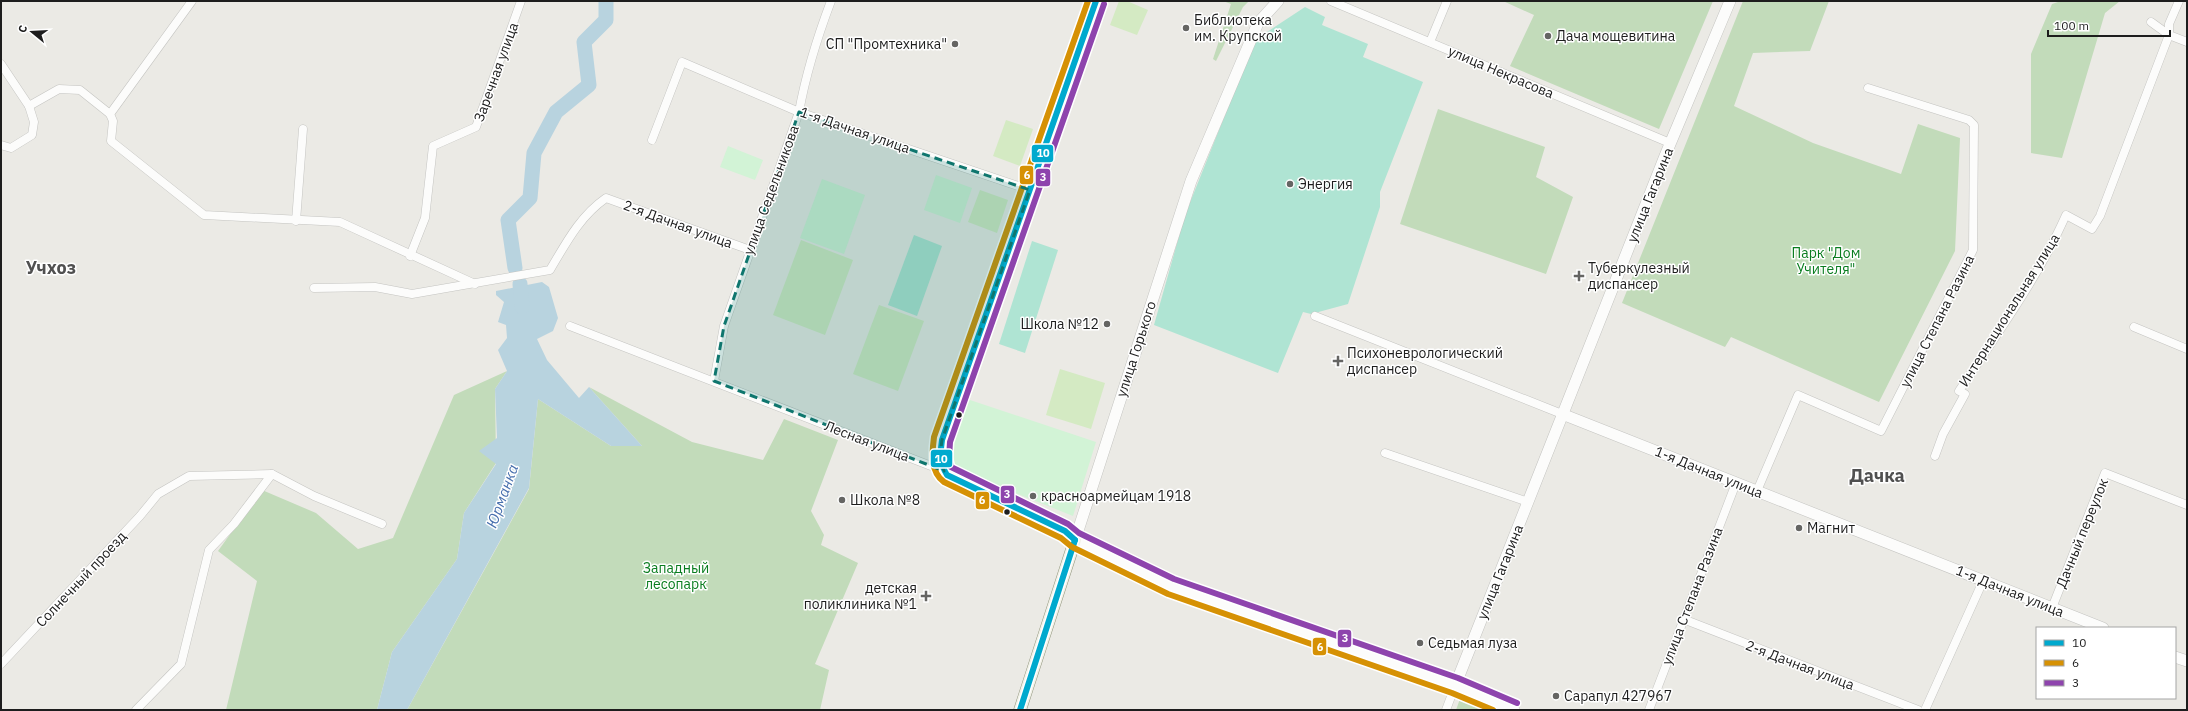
<svg xmlns="http://www.w3.org/2000/svg" width="2188" height="711" viewBox="0 0 2188 711" font-family="'IBM Plex Sans',sans-serif">
	<style>
		.grass { fill: #d4eac3 }
		.forest { fill: #c2dbba }
		.park { fill: #d2f3d6 }
		.pitch { fill: #afe4d3 }
		.water { fill: #b8d3df }
		.lines { fill: none; stroke-linecap: round; stroke-linejoin: round }
		.river { stroke: #b8d3df; stroke-width: 15 }
		.minor-casing { stroke: #c4c4c1; stroke-width: 9 }
		.tertiary-casing { stroke: #c4c4c1; stroke-width: 12 }
		.secondary-casing { stroke: #91957d; stroke-width: 13 }
		.minor { stroke: #fcfcfb; stroke-width: 8 }
		.tertiary { stroke: #fcfcfb; stroke-width: 11 }
		.secondary { stroke: #f2f2e9; stroke-width: 12 }
		.bus-1-casing { stroke: #fff; stroke-width: 9 }
		.bus-2-casing { stroke: #fff; stroke-width: 9 }
		.bus-3-casing { stroke: #fff; stroke-width: 9 }
		.bus-1 { stroke: #00a9ce; stroke-width: 6 }
		.bus-2 { stroke: #d69104; stroke-width: 6 }
		.bus-3 { stroke: #8e44ad; stroke-width: 6 }
		.marked { fill: #0f766e; fill-opacity: 0.2; stroke: #0f766e; stroke-width: 3; stroke-dasharray: 8 5; stroke-linejoin: round }
		.poi-dot { fill: #656563; stroke: #fff; stroke-width: 1.5 }
		.bus-dot { fill: #1d1d1d; stroke: #fff; stroke-width: 1.5 }
		.labels { text-anchor: middle; dominant-baseline: central; stroke-width: 3; stroke-linejoin: round; paint-order: stroke }
		.poi-label { font-size: 14px; fill: #1d1d1d; stroke: #fff; text-anchor: start }
		.street-label { font-size: 14px; fill: #1d1d1d; stroke: #fff }
		.park-label { font-size: 14px; fill: #097d1f; stroke: #fff }
		.water-label { font-size: 15px; font-style: italic; fill: #4870ae; stroke: #fff }
		.district-label { font-size: 18px; font-weight: bold; fill: #505050; stroke: #fff }
		.line-badge { stroke: #fff; stroke-width: 1.5 }
		.badge-label { font-size: 11px; text-anchor: middle; font-weight: bold; fill: #fff }
	</style>
	<rect width="100%" height="100%" fill="#ebeae5"/>
	<!-- grass -->
	<g class="grass">
		<polygon points="1119,1 1127,1 1148,10 1137,35 1110,25"/>
		<polygon points="1006,120 1033,129 1020,166 993,156"/>
		<polygon points="980,190 1008,200 997,233 968,222"/>
		<polygon points="801,240 853,260 825,335 773,315"/>
		<polygon points="879,305 924,321 898,391 853,374"/>
		<polygon points="1060,369 1105,383 1091,429 1046,415"/>
	</g>
	<!-- forest -->
	<g class="forest">
		<polygon points="1223,1 1249,1 1243,7 1216,61 1213,59 1231,4"/>
		<polygon points="1503,1 1713,1 1659,129 1510,66 1534,15"/>
		<polygon points="1743,1 1829,1 1810,51 1753,53 1734,106 1813,143 1901,174 1918,124 1960,138 1955,251 1879,402 1731,337 1725,347 1622,303"/>
		<polygon points="2061,1 2120,1 2105,13 2062,158 2031,153 2031,54 2052,4"/>
		<polygon points="1438,109 1545,147 1536,177 1573,197 1546,274 1400,224"/>
		<polygon points="507,371 495,389 496,463 464,513 457,559 392,652 377,710 226,710 257,581 218,551 262,490 316,513 358,549 393,538 454,395"/>
		<polygon points="589,387 692,442 763,460 784,419 838,440 811,511 824,535 821,545 858,563 815,664 829,670 820,710 407,710 529,489 538,399 611,446 642,446"/>
		<polygon points="1461,696 1497,710 1456,710"/>
	</g>
	<!-- park -->
	<g class="park">
		<polygon points="728,146 763,160 755,180 720,167"/>
		<polygon points="936,175 972,188 960,223 924,210"/>
		<polygon points="822,179 865,195 844,254 800,238"/>
		<polygon points="964,398 1096,442 1073,516 963,472 951,460 947,443"/>
	</g>
	<!-- pitch -->
	<g class="pitch">
		<polygon points="1305,7 1325,17 1322,25 1368,44 1363,57 1423,82 1380,192 1380,207 1348,304 1311,314 1303,312 1278,373 1154,325 1185,215 1255,40"/>
		<polygon points="914,235 942,246 917,316 888,305"/>
		<polygon points="1032,241 1058,250 1025,353 999,344"/>
	</g>
	<!-- water -->
	<polygon class="water" points="542,282 549,287 558,318 553,331 537,339 547,360 579,398 589,387 642,446 611,446 538,399 529,488 407,710 377,710 392,652 457,559 464,513 496,464 479,451 497,438 495,389 507,371 498,350 507,338 506,325 498,322 504,302 496,295 496,291"/>
	<g class="lines">
		<!-- river -->
		<g class="river">
			<polyline points="515,268 508,220 530,198 534,153 556,112 589,85 584,42 606,20 606,1"/>
			<polyline points="520,284 522,307"/>
		</g>
		<defs>
			<g id="minor">
				<polyline points="192,1 110,114 113,121 111,141 204,215 340,222 475,284"/>
				<polyline points="1331,1 1670,143"/>
				<polyline points="2151,22 2169,35 2187,42"/>
				<polyline points="1430,42 1447,1"/>
				<polyline points="1,64 29,106 59,89 80,90 110,114"/>
				<polyline points="652,140 682,62 799,112 1030,190"/>
				<polyline points="1,145 11,148 32,135 34,122 29,106"/>
				<polyline points="296,221 303,129"/>
				<polyline points="410,256 425,218 433,146 476,127 521,1"/>
				<path d="M314,288L375,287L412,294L550,270C566,243 580,216 606,198L750,250"/>
				<polyline points="1315,316 1562,414"/>
				<polyline points="570,326 944,471"/>
				<polyline points="2134,327 2187,349"/>
				<path d="M714,381L724,326L799,112C806,73 817,38 831,1"/>
				<polyline points="1385,453 1528,502"/>
				<path d="M1935,456L1943,434L1965,394L1959,391C1997,334 2038,278 2066,215L2092,229L2100,216L2169,35V24L2179,1"/>
				<polyline points="1757,491 1798,395 1881,431 1973,250 1974,125 1969,120 1868,88"/>
				<polyline points="2052,608 2105,473 2187,505"/>
				<polyline points="1683,619 1918,710"/>
				<polyline points="1,664 140,516 158,494 189,476 272,474 314,496 382,524"/>
				<polyline points="136,710 181,664 209,550 234,524 272,474"/>
				<polyline points="1446,710 1455,686"/>
				<polyline points="1649,710 1736,483"/>
				<polyline points="1925,710 1983,581"/>
			</g>
			<g id="tertiary">
				<polyline points="1278,1 1258,23 1191,181 1075,540 1171,586 1455,686 1514,710"/>
				<polyline points="1562,414 2103,628"/>
				<polyline points="2175,657 2187,661"/>
				<polyline points="1455,686 1665,156 1730,1"/>
			</g>
			<path id="secondary" d="M1020,710L1075,540L1065,531L947,475C939,465 940,452 942,440L1096,1"/>
		</defs>
		<!-- minor casing -->
		<use href="#minor" class="minor-casing"/>
		<!-- tertiary casing -->
		<use href="#tertiary" class="tertiary-casing"/>
		<!-- secondary casing -->
		<use href="#secondary" class="secondary-casing"/>
		<!-- minor -->
		<use href="#minor" class="minor"/>
		<!-- tertiary -->
		<use href="#tertiary" class="tertiary"/>
		<!-- secondary -->
		<use href="#secondary" class="secondary"/>
		<defs>
			<g id="bus-1">
				<path d="M1075,540L1065,531L947,475C940,464 940,453 942,440L1096,1"/>
				<polyline points="1020,710 1075,540"/>
			</g>
			<path id="bus-2" d="M1088,1L934,437C932,452 930,472 944,482L1061,538L1072,547L1168,594L1452,693L1493,710"/>
			<polyline id="bus-3" points="1104,4 950,442 949,458 951,467 1068,524 1079,533 1174,579 1458,678 1517,703"/>
		</defs>
		<!-- bus-1 casing -->
		<use href="#bus-1" class="bus-1-casing"/>
		<!-- bus-2 casing -->
		<use href="#bus-2" class="bus-2-casing"/>
		<!-- bus-3 casing -->
		<use href="#bus-3" class="bus-3-casing"/>
		<!-- bus-1 -->
		<use href="#bus-1" class="bus-1"/>
		<!-- bus-2 -->
		<use href="#bus-2" class="bus-2"/>
		<!-- bus-3 -->
		<use href="#bus-3" class="bus-3"/>
	</g>
	<!-- marked area -->
	<path class="marked" d="M799,112L1030,190L942,440L940,455L944,471L714,381L724,326Z"/>
	<!-- markers -->
	<g class="poi-dot">
		<circle cx="1186" cy="28" r="4"/>
		<circle cx="1548" cy="36" r="4"/>
		<circle cx="955" cy="44" r="4"/>
		<circle cx="1290" cy="184" r="4"/>
		<path d="M1577 270h4v4h4v4h-4v4h-4v-4h-4v-4h4z"/>
		<circle cx="1107" cy="324" r="4"/>
		<path d="M1336 355h4v4h4v4h-4v4h-4v-4h-4v-4h4z"/>
		<circle cx="1033" cy="496" r="4"/>
		<circle cx="842" cy="500" r="4"/>
		<circle cx="1799" cy="528" r="4"/>
		<path d="M924 590h4v4h4v4h-4v4h-4v-4h-4v-4h4z"/>
		<circle cx="1420" cy="643" r="4"/>
		<circle cx="1556" cy="696" r="4"/>
	</g>
	<g class="bus-dot">
		<circle cx="959" cy="415" r="3.5"/>
		<circle cx="1007" cy="512" r="3.5"/>
	</g>
	<g class="labels">
		<!-- poi labels -->
		<g class="poi-label">
			<text x="1194" y="20">Библиотека<tspan x="1194" dy="16">им. Крупской</tspan></text>
			<text x="1556" y="36">Дача мощевитина</text>
			<text x="947" y="44" text-anchor="end">СП "Промтехника"</text>
			<text x="1298" y="184">Энергия</text>
			<text x="1588" y="268">Туберкулезный<tspan x="1588" dy="16">диспансер</tspan></text>
			<text x="1099" y="324" text-anchor="end">Школа №12</text>
			<text x="1347" y="353">Психоневрологический<tspan x="1347" dy="16">диспансер</tspan></text>
			<text x="1041" y="496">красноармейцам 1918</text>
			<text x="850" y="500">Школа №8</text>
			<text x="1807" y="528">Магнит</text>
			<text x="917" y="588" text-anchor="end">детская<tspan x="917" dy="16">поликлиника №1</tspan></text>
			<text x="1428" y="643">Седьмая луза</text>
			<text x="1564" y="696">Сарапул 427967</text>
		</g>
		<!-- street labels -->
		<g class="street-label">
			<text transform="translate(496 72) rotate(-70)">Заречная улица</text>
			<text transform="translate(1501 72) rotate(23)">улица Некрасова</text>
			<text transform="translate(855 130) rotate(19)">1-я Дачная улица</text>
			<text transform="translate(771 190) rotate(-70)">улица Седельникова</text>
			<text transform="translate(1650 195) rotate(-68)">улица Гагарина</text>
			<text transform="translate(678 224) rotate(20)">2-я Дачная улица</text>
			<text transform="translate(2009 310) rotate(-58)">Интернациональная улица</text>
			<text transform="translate(1937 321) rotate(-63)">улица Степана Разина</text>
			<text transform="translate(1136 349) rotate(-72)">улица Горького</text>
			<text transform="translate(867 441) rotate(21)">Лесная улица</text>
			<text transform="translate(1709 472) rotate(22)">1-я Дачная улица</text>
			<text transform="translate(2082 533) rotate(-68)">Дачный переулок</text>
			<text transform="translate(1500 572) rotate(-68)">улица Гагарина</text>
			<text transform="translate(81 579) rotate(-47)">Солнечный проезд</text>
			<text transform="translate(2010 591) rotate(22)">1-я Дачная улица</text>
			<text transform="translate(1692 596) rotate(-69)">улица Степана Разина</text>
			<text transform="translate(1800 665) rotate(21)">2-я Дачная улица</text>
		</g>
		<!-- park labels -->
		<g class="park-label">
			<text x="1826" y="253">Парк "Дом<tspan x="1826" dy="16">Учителя"</tspan></text>
			<text x="676" y="568">Западный<tspan x="676" dy="16">лесопарк</tspan></text>
		</g>
		<!-- water labels -->
		<g class="water-label">
			<text transform="translate(502 496) rotate(-70)">Юрманка</text>
		</g>
		<!-- district labels -->
		<g class="district-label">
			<text x="51" y="267">Учхоз</text>
			<text x="1877" y="475">Дачка</text>
		</g>
	</g>
	<g class="line-badge">
		<rect x="1031" y="144" width="23" height="19" rx="4" fill="#00a9ce"/>
		<rect x="1019" y="165" width="15" height="20" rx="4" fill="#d69104"/>
		<rect x="1035" y="168" width="16" height="19" rx="4" fill="#8e44ad"/>
		<rect x="930" y="449" width="23" height="19" rx="4" fill="#00a9ce"/>
		<rect x="1000" y="485" width="15" height="19" rx="4" fill="#8e44ad"/>
		<rect x="975" y="491" width="15" height="19" rx="4" fill="#d69104"/>
		<rect x="1337" y="629" width="15" height="19" rx="4" fill="#8e44ad"/>
		<rect x="1312" y="637" width="15" height="19" rx="4" fill="#d69104"/>
	</g>
	<g class="badge-label">
		<text x="1043" y="157">10</text>
		<text x="1027" y="179">6</text>
		<text x="1043" y="181">3</text>
		<text x="941" y="463">10</text>
		<text x="1007" y="498">3</text>
		<text x="982" y="504">6</text>
		<text x="1345" y="642">3</text>
		<text x="1320" y="651">6</text>
	</g>
	<!-- border -->
	<rect width="2188" height="711" fill="none" stroke="#1d1d1d" stroke-width="4"/>
	<!-- legend -->
	<rect x="2036" y="627" width="140" height="72" fill="#ffffff" stroke="#a5a5a5"/>
	<rect x="2044" y="640" width="20" height="6" fill="#00a9ce" stroke="#a5a5a5"/>
	<text x="2072" y="647" font-size="12" fill="#1d1d1d">10</text>
	<rect x="2044" y="660" width="20" height="6" fill="#d69104" stroke="#a5a5a5"/>
	<text x="2072" y="667" font-size="12" fill="#1d1d1d">6</text>
	<rect x="2044" y="680" width="20" height="6" fill="#8e44ad" stroke="#a5a5a5"/>
	<text x="2072" y="687" font-size="12" fill="#1d1d1d">3</text>
	<!-- north arrow -->
	<g transform="translate(32 32) rotate(288)" stroke="#ffffff" stroke-width="3" paint-order="stroke">
	<path d="M0-3L7 15L0 10L-7 15Z" fill="#1d1d1d"/>
	<text y="-6" font-size="11" font-weight="bold" text-anchor="middle" fill="#1d1d1d">С</text>
	</g>
	<!-- scale -->
	<path d="M2048 30v6h122v-6" fill="none" stroke="#1d1d1d" stroke-width="2"/>
	<text x="2054" y="30" font-size="12" fill="#1d1d1d" stroke="#ffffff" stroke-width="3" paint-order="stroke">100 m</text>
</svg>
